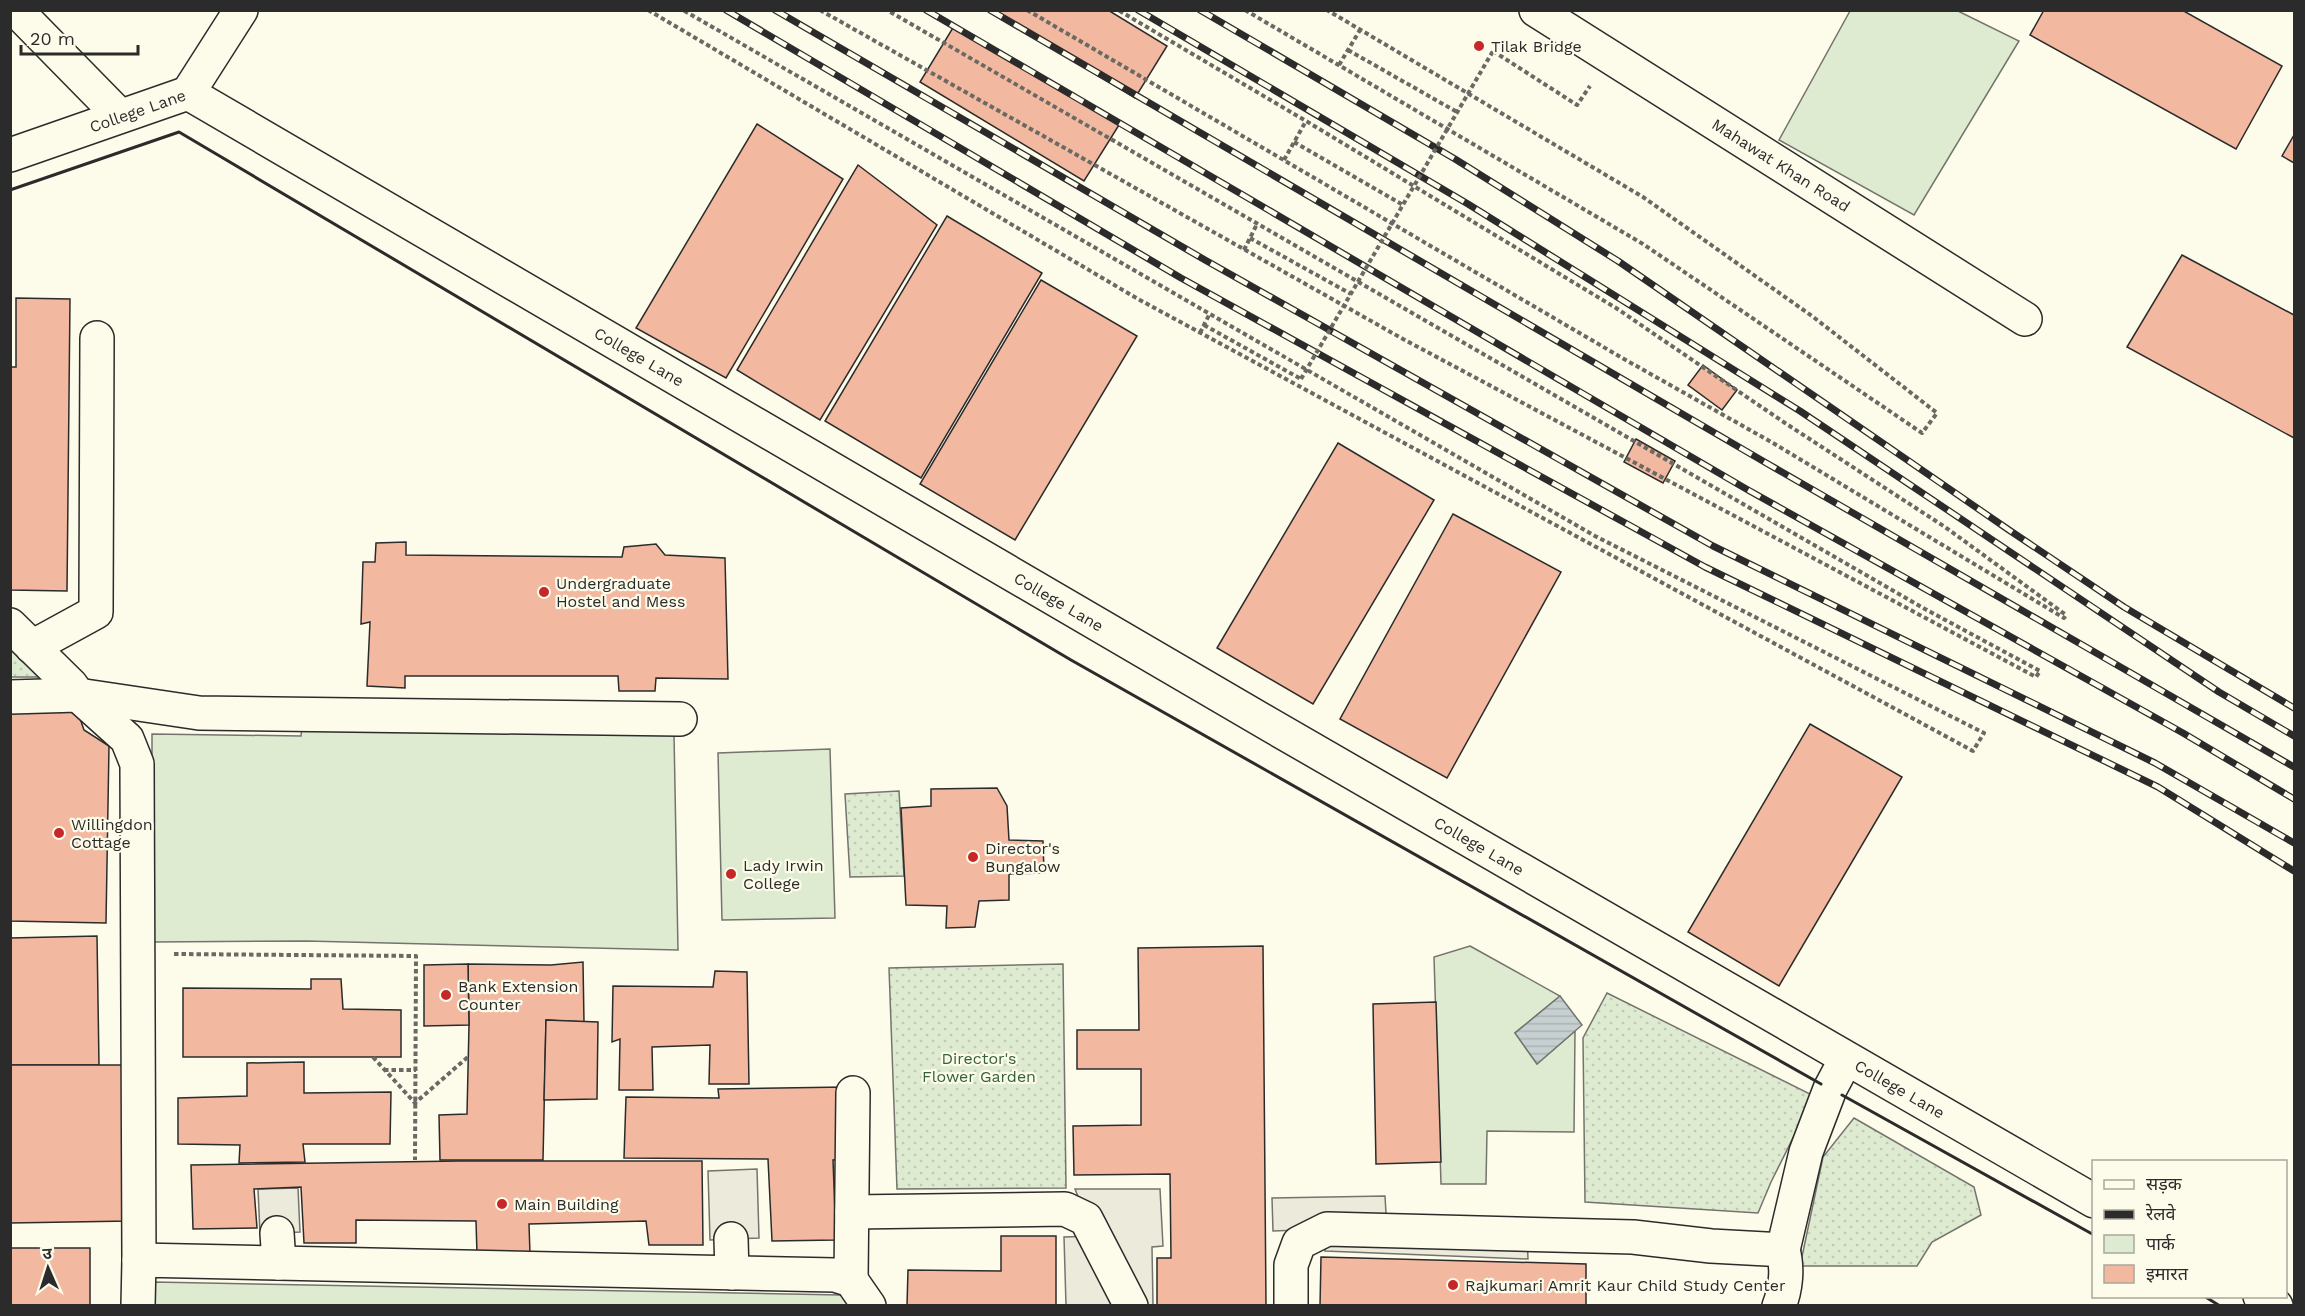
<svg xmlns="http://www.w3.org/2000/svg" width="2305" height="1316" viewBox="0 0 2305 1316" font-family="'Work Sans','Noto Sans Devanagari',sans-serif">
	<style>
		.grass { fill: url(#grass-dots); stroke: #74746e; stroke-width: 1.5 }
		.park { fill: #deebd1; stroke: #74746e; stroke-width: 1.5 }
		.parking { fill: #eceadb; stroke: #74746e; stroke-width: 1.5 }
		.water { fill: url(#water-rules); stroke: #74746e; stroke-width: 1.5 }
		.building { fill: #f2b8a0; stroke: #2b2b2b; stroke-width: 1.5 }
		.lines { fill: none; stroke-linecap: round; stroke-linejoin: round }
		.street-casing { stroke: #2b2b2b; stroke-width: 36 }
		.path { stroke: #6a6964; stroke-width: 4; stroke-dasharray: 4.5 3; stroke-linecap: butt }
		.street { stroke: #fdfbea; stroke-width: 33 }
		.rail-casing { stroke: #2b2b2b; stroke-width: 7 }
		.rail { stroke: #fdfbea; stroke-width: 4.5; stroke-dasharray: 14; stroke-linecap: butt }
		.path-bridge { stroke: #6a6964; stroke-width: 4; stroke-dasharray: 4.5 3; stroke-linecap: butt }
		.wall { stroke: #2b2b2b; stroke-width: 3 }
		.poi-dot { fill: #c62828; stroke: #fdfbea; stroke-width: 2 }
		.labels { text-anchor: middle; dominant-baseline: central; stroke-width: 4.5; stroke-linejoin: round; paint-order: stroke }
		.poi-label { font-size: 16px; fill: #2b2b2b; stroke: #fdfbea; text-anchor: start }
		.street-label { font-size: 16px; fill: #2b2b2b; stroke: #fdfbea }
		.park-label { font-size: 16px; fill: #34623c; stroke: #fdfbea }
	</style>
	<defs>
		<pattern id="grass-dots" width="8" height="8" patternUnits="userSpaceOnUse" patternTransform="scale(1.5)"><rect width="8" height="8" fill="#deebd1"/><path d="M2 2h.1M6 6h.1" fill="none" stroke="#bfcab4" stroke-width="1.8" stroke-linecap="round"/></pattern>
		<pattern id="water-rules" width="6" height="5" patternUnits="userSpaceOnUse" patternTransform="scale(1.5)"><rect width="6" height="5" fill="#c7d0d0"/><path d="M0 2.5h6" fill="none" stroke="#abb3b3"/></pattern>
	</defs>
	<rect width="100%" height="100%" fill="#fdfbea"/>
	<!-- grass -->
	<g class="grass">
		<polygon points="11,644 42,677 11,677"/>
		<polygon points="899,791 904,876 850,877 845,794"/>
		<polygon points="1063,964 1066,1188 897,1189 889,968"/>
		<polygon points="1607,993 1814,1096 1771,1182 1758,1213 1585,1202 1583,1038"/>
		<polygon points="1854,1118 1974,1187 1981,1215 1932,1242 1917,1266 1800,1266 1823,1157"/>
	</g>
	<!-- park -->
	<g class="park">
		<polygon points="1850,11 1958,11 2019,41 1914,215 1779,140"/>
		<polygon points="302,726 674,734 678,950 306,941 152,942 152,734 301,736"/>
		<polygon points="830,749 835,918 722,920 718,753"/>
		<polygon points="1470,946 1560,996 1515,1033 1537,1064 1575,1031 1574,1132 1487,1131 1486,1184 1441,1184 1434,957"/>
		<polygon points="154,1282 841,1295 852,1305 153,1306"/>
	</g>
	<!-- parking -->
	<g class="parking">
		<polygon points="757,1169 759,1238 710,1240 708,1171"/>
		<polygon points="298,1188 300,1232 260,1234 258,1189"/>
		<polygon points="1075,1189 1160,1189 1163,1246 1152,1247 1153,1305 1066,1305 1064,1237 1094,1236"/>
		<polygon points="1385,1196 1387,1231 1527,1235 1528,1259 1325,1251 1327,1229 1273,1231 1272,1198"/>
	</g>
	<!-- water -->
	<polygon class="water" points="1560,996 1582,1025 1537,1064 1515,1033"/>
	<!-- building -->
	<g class="building">
		<polygon points="992,10 1108,10 1167,46 1135,98"/>
		<polygon points="2044,10 2182,10 2282,66 2236,149 2030,35"/>
		<polygon points="954,26 1119,125 1084,181 920,82"/>
		<polygon points="757,124 843,179 726,378 636,328"/>
		<polygon points="2294,135 2294,163 2282,156"/>
		<polygon points="858,165 937,225 820,420 737,370"/>
		<polygon points="947,216 1042,273 921,478 825,421"/>
		<polygon points="2182,255 2294,315 2294,438 2127,347"/>
		<polygon points="1041,280 1137,336 1015,540 920,484"/>
		<polygon points="16,298 70,299 67,591 10,590 10,367 16,367"/>
		<polygon points="1703,365 1737,390 1722,410 1688,385"/>
		<polygon points="1636,439 1675,461 1663,483 1624,462"/>
		<polygon points="1338,443 1434,500 1313,704 1217,648"/>
		<polygon points="1453,514 1561,572 1447,778 1340,719"/>
		<polygon points="406,542 406,555 622,557 624,547 656,544 665,555 725,558 728,679 656,678 655,691 619,691 618,676 405,676 405,688 367,686 370,622 361,624 363,562 375,562 376,543"/>
		<polygon points="76,707 84,730 109,746 106,923 10,921 10,708"/>
		<polygon points="1810,724 1902,777 1779,986 1688,932"/>
		<polygon points="997,788 1007,806 1009,840 1043,841 1044,873 1009,874 1009,900 979,901 975,927 946,928 947,906 906,905 901,808 931,806 931,789"/>
		<polygon points="97,936 99,1065 10,1065 10,938"/>
		<polygon points="1263,946 1266,1306 1157,1306 1157,1258 1171,1258 1170,1174 1074,1175 1073,1126 1141,1125 1141,1069 1077,1069 1077,1030 1139,1030 1138,948"/>
		<polygon points="583,962 584,1022 546,1020 543,1160 440,1160 439,1115 467,1114 469,1025 468,964 551,965"/>
		<polygon points="468,964 469,1025 424,1026 424,965"/>
		<polygon points="715,971 747,972 749,1084 709,1084 710,1045 652,1047 653,1090 619,1090 620,1039 612,1042 613,986 713,987"/>
		<polygon points="311,979 341,979 343,1009 401,1010 401,1057 183,1057 183,988 311,989"/>
		<polygon points="1436,1002 1441,1162 1376,1164 1373,1004"/>
		<polygon points="546,1020 598,1022 597,1099 544,1100"/>
		<polygon points="304,1062 304,1093 391,1092 390,1144 303,1144 305,1162 239,1163 240,1145 178,1144 178,1098 247,1096 247,1063"/>
		<polygon points="10,1065 128,1065 130,1221 10,1223"/>
		<polygon points="846,1087 849,1159 833,1160 836,1240 772,1241 768,1159 624,1158 626,1097 719,1098 718,1089"/>
		<polygon points="460,1161 702,1161 703,1245 649,1245 646,1221 529,1224 530,1254 477,1254 476,1221 356,1220 356,1243 304,1243 301,1187 254,1189 257,1228 193,1229 191,1165"/>
		<polygon points="1001,1236 1056,1236 1056,1306 907,1306 908,1270 1001,1271"/>
		<rect x="10" y="1248" width="80" height="58"/>
		<polygon points="1321,1257 1586,1264 1586,1306 1320,1306"/>
	</g>
	<g class="lines">
		<defs>
			<g id="street">
				<polyline points="16,10 120,116"/>
				<path id="s1" d="M1536,10L2025,319"/>
				<polyline points="188,93 241,10"/>
				<path id="s2" d="M10,155L188,93L1272,726L2094,1201"/>
				<polyline points="10,625 71,685 78,695 127,739 137,764 139,1260"/>
				<polyline points="32,647 96,612 97,338"/>
				<polyline points="10,697 78,695 199,713 680,719"/>
				<polyline points="852,1212 1065,1209 1086,1219 1131,1306"/>
				<polyline points="277,1233 279,1263"/>
				<polyline points="731,1239 732,1273"/>
				<polyline points="851,1280 853,1093"/>
				<polyline points="2260,1296 2276,1306"/>
				<polyline points="138,1306 139,1260 835,1275 851,1280 869,1306"/>
				<polyline points="1291,1306 1291,1265 1299,1243 1327,1229 1633,1237 1711,1246 1783,1250 1806,1152 1830,1089 1846,1059"/>
				<path d="M1779,1306C1786,1289 1788,1268 1783,1250"/>
			</g>
		</defs>
		<!-- street casing -->
		<use href="#street" class="street-casing"/>
		<!-- path -->
		<g class="path">
			<polyline points="648,10 1138,299 1973,751 1984,733 1595,536 683,10"/>
			<polyline points="820,10 1403,339 2036,677 2040,671 1925,609 887,10"/>
			<polyline points="1027,10 1624,359 1773,443 2064,618 2066,615 1945,527 1785,423 1616,308 1306,121 1118,10"/>
			<polyline points="1245,10 1643,244 1922,433 1937,413 1812,316 1643,197 1327,10"/>
			<polyline points="1348,50 1457,112"/>
			<polyline points="1493,51 1577,105 1590,86"/>
			<polyline points="1339,65 1360,30"/>
			<polyline points="1294,142 1403,205"/>
			<polyline points="1284,160 1306,121"/>
			<polyline points="1250,238 1351,294"/>
			<polyline points="1244,250 1257,224"/>
			<polyline points="1204,325 1301,379"/>
			<polyline points="1200,333 1209,315"/>
			<polyline points="174,954 416,956 415,1160"/>
			<polyline points="373,1057 415,1103 469,1056"/>
			<polyline points="384,1070 416,1070"/>
		</g>
		<!-- street -->
		<use href="#street" class="street"/>
		<defs>
			<g id="rail">
				<polyline points="726,10 1181,278 1705,567 2158,787 2294,871"/>
				<polyline points="775,10 1205,260 1713,546 2155,763 2294,843"/>
				<polyline points="926,10 1748,490 2183,733 2294,799"/>
				<polyline points="990,10 1768,464 2294,767"/>
				<polyline points="1138,10 1468,204 1800,411 2219,692 2294,736"/>
				<polyline points="1200,10 1455,159 1618,261 2009,530 2124,607 2294,708"/>
			</g>
		</defs>
		<!-- rail casing -->
		<use href="#rail" class="rail-casing"/>
		<!-- rail -->
		<use href="#rail" class="rail"/>
		<!-- path-bridge -->
		<polyline class="path-bridge" points="1301,379 1493,51"/>
		<!-- wall -->
		<g class="wall">
			<polyline points="10,190 179,132 1071,660 1821,1084"/>
			<polyline points="1842,1095 2094,1235"/>
			<polyline points="2204,1296 2220,1306"/>
		</g>
	</g>
	<!-- markers -->
	<g class="poi-dot">
		<circle cx="1479" cy="46" r="6"/>
		<circle cx="544" cy="592" r="6"/>
		<circle cx="59" cy="833" r="6"/>
		<circle cx="973" cy="857" r="6"/>
		<circle cx="731" cy="874" r="6"/>
		<circle cx="446" cy="995" r="6"/>
		<circle cx="502" cy="1204" r="6"/>
		<circle cx="1453" cy="1285" r="6"/>
	</g>
	<g class="labels">
		<!-- poi labels -->
		<g class="poi-label">
			<text x="1491" y="46">Tilak Bridge</text>
			<text x="556" y="583">Undergraduate<tspan x="556" dy="18">Hostel and Mess</tspan></text>
			<text x="71" y="824">Willingdon<tspan x="71" dy="18">Cottage</tspan></text>
			<text x="985" y="848">Director's<tspan x="985" dy="18">Bungalow</tspan></text>
			<text x="743" y="865">Lady Irwin<tspan x="743" dy="18">College</tspan></text>
			<text x="458" y="986">Bank Extension<tspan x="458" dy="18">Counter</tspan></text>
			<text x="514" y="1204">Main Building</text>
			<text x="1465" y="1285">Rajkumari Amrit Kaur Child Study Center</text>
		</g>
		<!-- street labels -->
		<g class="street-label">
			<text stroke="none"><textPath href="#s2" startOffset="135">College Lane</textPath></text>
			<text stroke="none"><textPath href="#s1" startOffset="290">Mahawat Khan Road</textPath></text>
			<text stroke="none"><textPath href="#s2" startOffset="711">College Lane</textPath></text>
			<text stroke="none"><textPath href="#s2" startOffset="1197">College Lane</textPath></text>
			<text stroke="none"><textPath href="#s2" startOffset="1683">College Lane</textPath></text>
			<text stroke="none"><textPath href="#s2" startOffset="2169">College Lane</textPath></text>
		</g>
		<!-- park labels -->
		<g class="park-label">
			<text x="979" y="1058">Director's<tspan x="979" dy="18">Flower Garden</tspan></text>
		</g>
	</g>
	<!-- border -->
	<rect width="2305" height="1316" fill="none" stroke="#2b2b2b" stroke-width="24"/>
	<!-- legend -->
	<rect x="2092" y="1160" width="195" height="138" fill="#fdfbea" stroke="#a9a89e" stroke-width="1.5"/>
	<rect x="2104" y="1180" width="30" height="9" fill="#fdfbea" stroke="#a9a89e" stroke-width="1.5"/>
	<text x="2146" y="1190" font-size="18" fill="#2b2b2b">सड़क</text>
	<rect x="2104" y="1210" width="30" height="9" fill="#2b2b2b" stroke="#a9a89e" stroke-width="1.5"/>
	<text x="2146" y="1220" font-size="18" fill="#2b2b2b">रेलवे</text>
	<rect x="2104" y="1235" width="30" height="18" fill="#deebd1" stroke="#a9a89e" stroke-width="1.5"/>
	<text x="2146" y="1250" font-size="18" fill="#2b2b2b">पार्क</text>
	<rect x="2104" y="1265" width="30" height="18" fill="#f2b8a0" stroke="#a9a89e" stroke-width="1.5"/>
	<text x="2146" y="1280" font-size="18" fill="#2b2b2b">इमारत</text>
	<!-- north arrow -->
	<g transform="translate(48 1268) rotate(357)" stroke="#fdfbea" stroke-width="4.5" paint-order="stroke">
	<path d="M0-4.5L10 22L0 15L-10 22Z" fill="#2b2b2b"/>
	<text y="-9" font-size="16" font-weight="bold" text-anchor="middle" fill="#2b2b2b">उ</text>
	</g>
	<!-- scale -->
	<path d="M21 45v9h117v-9" fill="none" stroke="#2b2b2b" stroke-width="3"/>
	<text x="30" y="45" font-size="18" fill="#2b2b2b" stroke="#fdfbea" stroke-width="4.5" paint-order="stroke">20 m</text>
</svg>
